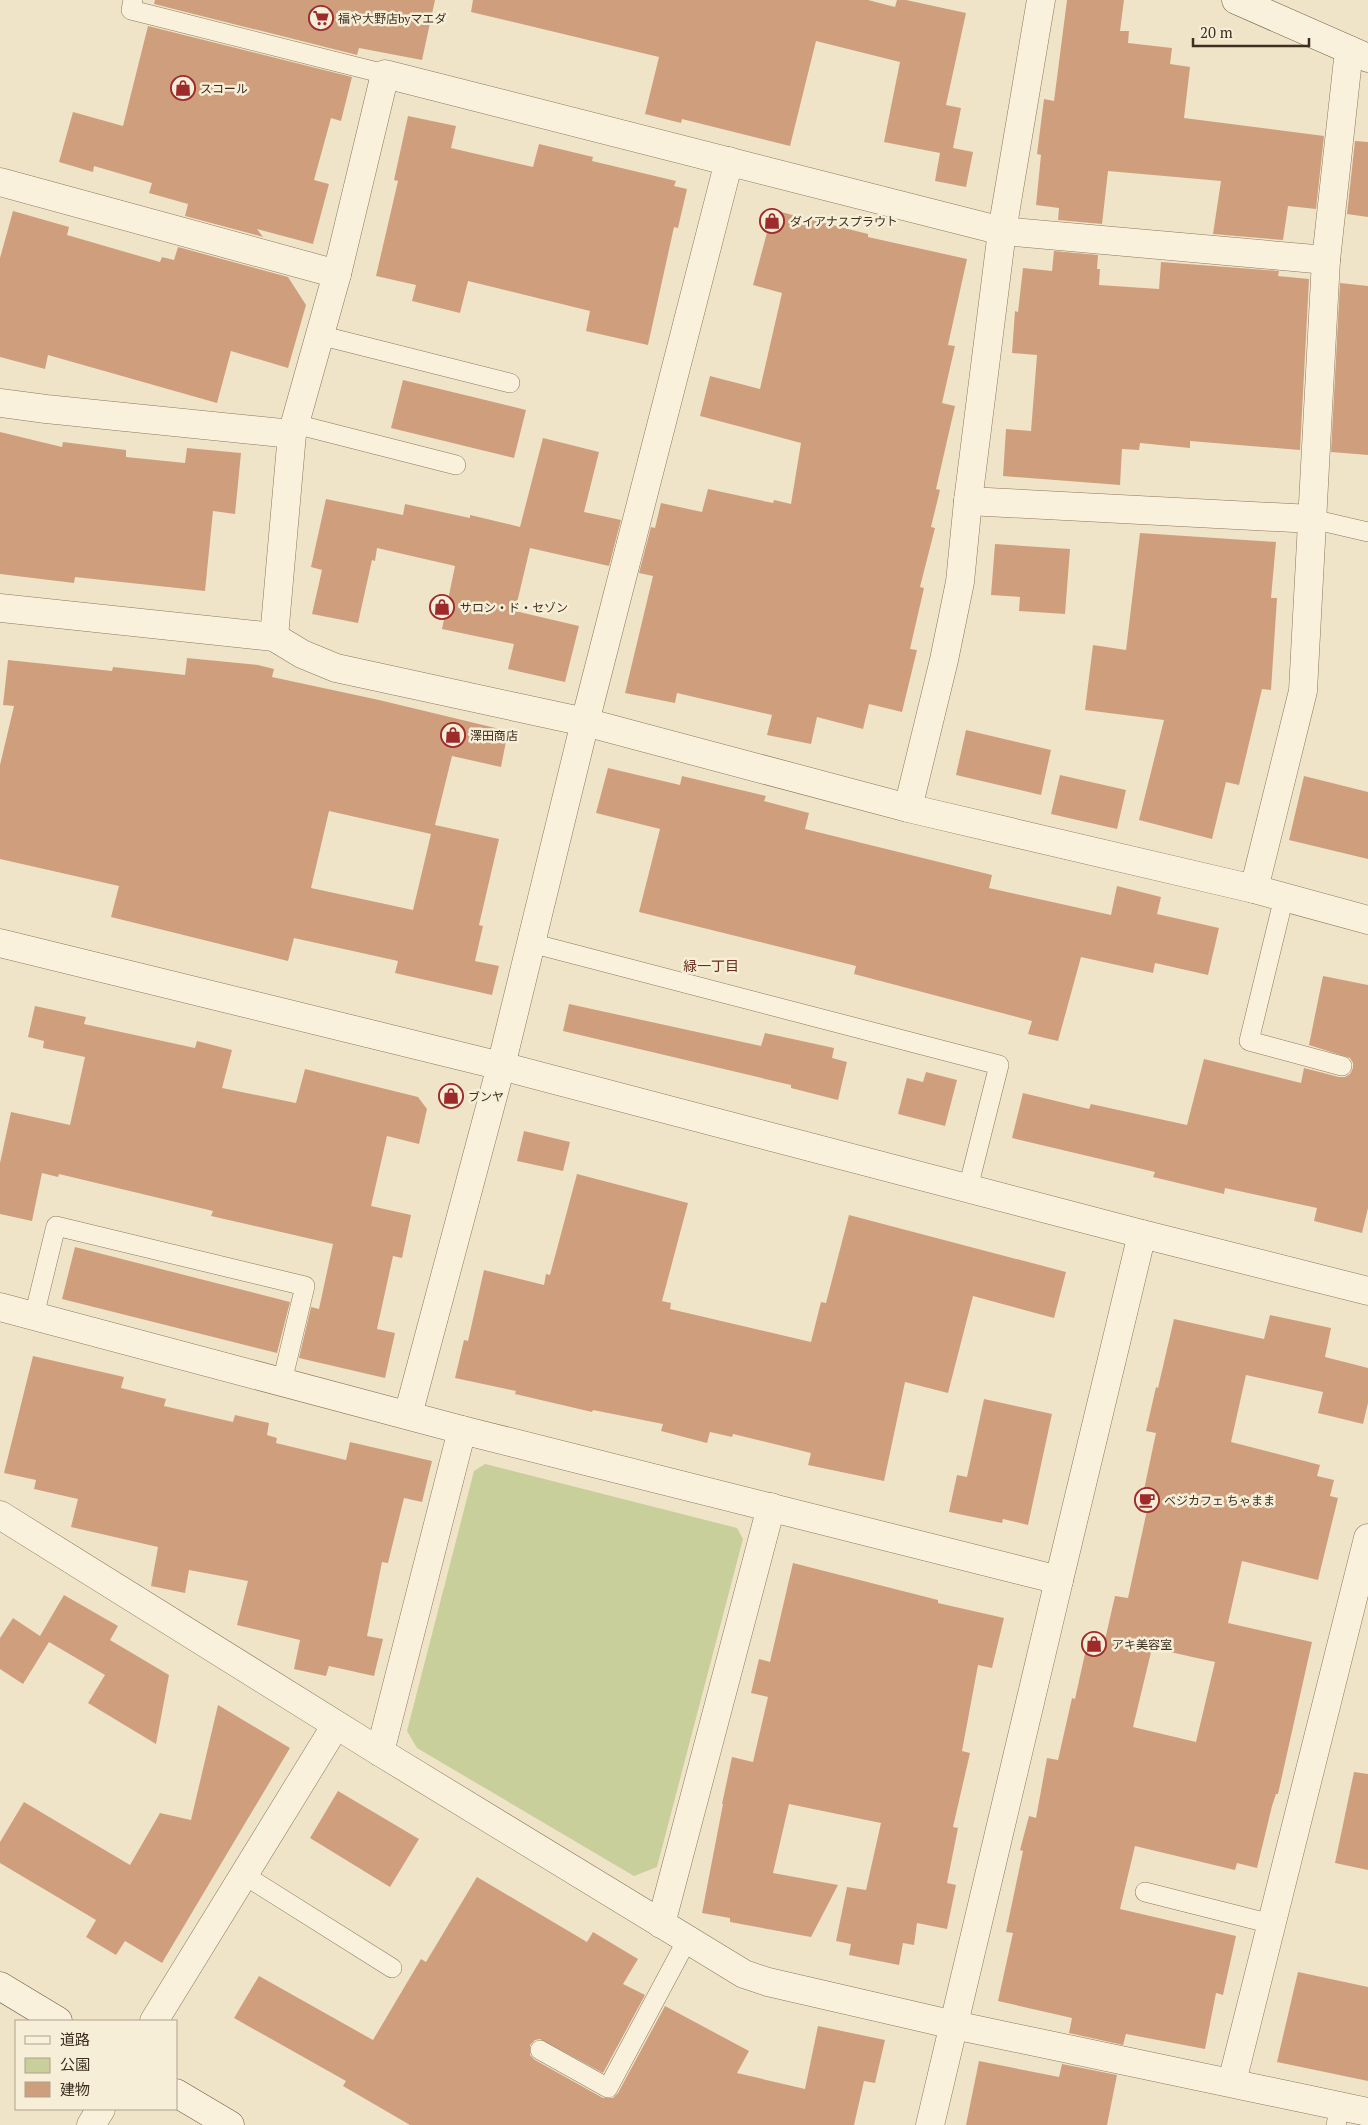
<svg xmlns="http://www.w3.org/2000/svg" width="1368" height="2125" viewBox="0 0 1368 2125" font-family="'PT Serif','Noto Sans JP',serif">
	<style>
		.green { fill: #c9cf9b }
		.building { fill: #cf9f7d; fill-rule: evenodd }
		.lines { fill: none; stroke-linecap: round; stroke-linejoin: round }
		.lane-casing { stroke: #8d765c; stroke-width: 20 }
		.street-casing { stroke: #8d765c; stroke-width: 29 }
		.secondary-casing { stroke: #6f573f; stroke-width: 29 }
		.lane { stroke: #faf1dc; stroke-width: 19 }
		.street { stroke: #faf1dc; stroke-width: 28 }
		.secondary { stroke: #faf1dc; stroke-width: 28 }
		.labels { text-anchor: middle; dominant-baseline: central; stroke-width: 5; stroke-linejoin: round; paint-order: stroke }
		.poi-label { font-size: 12px; fill: #3d2e20; stroke: #f7eed8; text-anchor: start }
		.neighbourhood-label { font-size: 14px; fill: #6b2e1e; stroke: #f7eed8 }
	</style>
	<rect width="100%" height="100%" fill="#f0e4c8"/>
	<!-- green -->
	<polygon class="green" points="485,1464 737,1528 743,1539 657,1867 634,1876 417,1748 407,1731 474,1471"/>
	<!-- building -->
	<g class="building">
		<polygon points="155,0 435,0 422,60 359,48 357,55 154,4"/>
		<polygon points="473,0 868,0 895,7 897,0 906,0 966,13 946,105 961,108 953,148 973,152 966,187 935,181 940,153 884,142 900,62 816,41 790,146 682,119 681,123 645,114 659,57 471,12"/>
		<polygon points="1067,0 1124,0 1120,31 1129,31 1128,43 1172,48 1170,64 1190,67 1184,118 1324,136 1316,209 1288,206 1283,240 1213,234 1221,181 1108,171 1102,224 1058,220 1059,208 1036,205 1041,155 1037,154 1044,99 1054,101"/>
		<polygon points="148,26 352,77 341,121 331,118 314,180 329,184 313,244 257,229 263,237 185,216 188,204 149,193 152,183 94,166 93,172 59,162 73,112 123,126"/>
		<polygon points="408,116 456,126 451,148 533,167 539,144 593,157 592,161 676,181 674,186 687,189 678,228 674,227 648,345 586,331 590,311 468,281 460,313 412,301 416,285 376,276 398,181 394,180"/>
		<polygon points="1355,141 1368,142 1368,217 1347,214"/>
		<polygon points="773,210 868,234 868,237 967,259 948,345 955,346 942,403 955,406 936,489 940,490 931,527 935,528 920,587 924,588 910,649 917,650 902,712 869,704 863,729 817,717 811,744 767,735 772,715 677,693 675,703 625,693 653,576 639,573 651,527 655,528 661,503 702,512 708,489 773,503 774,500 791,504 801,443 700,416 710,376 760,389 782,293 753,285"/>
		<polygon points="13,211 69,227 67,235 160,262 162,257 174,260 178,247 288,277 306,305 288,368 231,351 217,403 48,355 45,369 0,357 0,258"/>
		<polygon points="1054,251 1098,255 1097,269 1100,269 1099,285 1159,289 1161,262 1279,271 1278,276 1309,279 1300,450 1190,441 1190,448 1140,443 1139,450 1122,449 1120,485 1003,476 1006,429 1031,431 1037,355 1012,353 1015,311 1018,312 1023,268 1052,271"/>
		<polygon points="1340,283 1368,286 1368,455 1331,452"/>
		<polygon points="403,380 526,410 514,458 391,428"/>
		<polygon points="0,432 62,447 63,442 126,450 126,457 185,463 187,448 241,453 235,514 213,511 205,591 75,577 74,583 0,574"/>
		<polygon points="543,438 599,452 584,512 621,520 609,566 530,548 515,611 579,626 565,682 508,669 514,644 442,629 455,566 377,548 375,561 372,560 358,623 312,614 322,570 311,567 326,499 403,515 405,504 470,518 470,515 520,527"/>
		<polygon points="1140,533 1276,542 1271,598 1277,598 1271,690 1262,689 1239,785 1226,782 1212,839 1139,820 1164,720 1085,710 1093,645 1126,650"/>
		<polygon points="995,544 1070,549 1065,614 1019,611 1020,597 991,595"/>
		<path d="M187,658L258,665L274,669L272,677L379,700L508,731L501,767L452,756L435,825L499,839L479,925L483,926L475,961L499,966L492,995L395,973L398,961L294,938L288,961L111,917L119,886L0,859V765L14,706L3,705L8,660L112,671L113,667L185,675ZM329,811L431,834L413,910L311,888Z"/>
		<polygon points="966,730 1051,750 1041,795 956,775"/>
		<polygon points="608,768 680,785 682,776 766,796 764,801 809,813 805,829 992,875 989,888 1111,915 1117,886 1161,897 1157,914 1219,928 1208,975 1155,963 1153,973 1081,957 1058,1041 1028,1034 1032,1021 854,974 856,966 639,912 660,829 596,813"/>
		<polygon points="1060,775 1126,790 1117,829 1051,814"/>
		<polygon points="1304,776 1368,792 1368,859 1289,840"/>
		<polygon points="1323,976 1368,985 1368,1208 1362,1233 1314,1221 1317,1208 1225,1188 1224,1194 1153,1177 1155,1172 1012,1138 1023,1093 1089,1109 1091,1104 1187,1125 1204,1059 1301,1083 1304,1068 1339,1077 1345,1077 1350,1074 1353,1068 1353,1063 1350,1058 1309,1045"/>
		<polygon points="569,1004 761,1046 765,1033 834,1048 832,1058 847,1062 838,1100 791,1088 791,1085 563,1031"/>
		<polygon points="35,1006 86,1017 84,1024 195,1048 197,1041 232,1050 222,1088 296,1103 305,1069 418,1097 427,1109 419,1144 387,1136 371,1206 411,1215 402,1258 393,1256 377,1329 395,1333 385,1378 299,1358 311,1307 319,1309 333,1244 211,1216 213,1211 59,1174 58,1177 42,1173 32,1221 0,1214 0,1163 11,1112 70,1125 85,1057 43,1048 44,1041 28,1037"/>
		<polygon points="926,1072 957,1080 945,1126 898,1114 907,1078 923,1082"/>
		<polygon points="524,1131 570,1142 563,1171 517,1161"/>
		<polygon points="577,1174 688,1203 662,1301 671,1303 670,1309 811,1342 821,1302 826,1303 849,1215 1066,1272 1054,1318 973,1296 948,1393 905,1382 884,1481 808,1465 811,1453 733,1434 732,1437 710,1432 707,1443 661,1431 663,1424 593,1410 592,1412 515,1394 516,1391 455,1378 464,1340 468,1341 484,1270 544,1285 546,1274 550,1275"/>
		<polygon points="75,1247 290,1302 277,1353 62,1299"/>
		<path d="M1270,1315L1331,1328L1325,1357L1368,1368V1403L1363,1424L1318,1413L1323,1392L1246,1375L1231,1442L1320,1465L1317,1476L1334,1480L1330,1496L1338,1498L1318,1580L1242,1561L1228,1623L1312,1642L1278,1794H1276L1272,1806L1257,1868L1237,1863L1235,1870L1135,1846L1120,1909L1236,1936L1223,1995L1216,1993L1205,2049L1126,2034L1123,2045L1069,2033L1072,2018L998,2001L1013,1933L1006,1932L1023,1851L1020,1850L1029,1816L1036,1818L1047,1758L1058,1760L1072,1698L1075,1699L1086,1649L1102,1653L1115,1596L1128,1598L1149,1501L1142,1499L1156,1433L1146,1431L1156,1387L1158,1388L1174,1319L1264,1339ZM1152,1648L1215,1662L1196,1742L1133,1727Z"/>
		<polygon points="33,1356 124,1377 121,1388 166,1399 164,1406 233,1422 235,1415 269,1423 267,1435 277,1438 276,1443 346,1460 350,1442 432,1461 422,1502 404,1498 388,1563 382,1562 367,1636 383,1639 374,1676 329,1666 326,1676 294,1669 300,1640 237,1625 248,1581 189,1570 185,1593 151,1586 158,1547 71,1527 78,1499 34,1489 36,1480 4,1473"/>
		<polygon points="984,1399 1052,1414 1028,1525 1003,1519 1002,1523 949,1512 957,1475 967,1477"/>
		<polygon points="793,1563 938,1600 938,1603 1004,1618 992,1668 978,1665 962,1751 970,1753 953,1827 958,1828 947,1883 956,1885 947,1929 917,1923 914,1945 903,1943 899,1965 849,1955 851,1944 836,1941 847,1887 866,1890 881,1823 789,1804 773,1873 838,1885 811,1937 730,1922 730,1918 702,1913 723,1804 722,1804 732,1757 753,1762 768,1697 751,1693 759,1659 770,1662"/>
		<polygon points="64,1595 118,1626 110,1640 169,1675 156,1744 88,1703 105,1675 49,1642 23,1684 0,1669 0,1638 13,1618 40,1636"/>
		<polygon points="218,1705 290,1748 162,1963 125,1941 116,1955 86,1937 96,1920 0,1863 0,1842 24,1802 130,1865 160,1813 191,1820"/>
		<polygon points="1354,1772 1368,1774 1368,1870 1335,1863"/>
		<polygon points="338,1791 419,1839 390,1887 310,1838"/>
		<polygon points="477,1877 587,1942 593,1932 638,1959 623,1984 645,1995 603,2073 540,2039 535,2040 530,2045 530,2055 535,2060 603,2098 613,2098 618,2093 665,2006 749,2051 737,2073 805,2089 818,2026 885,2040 875,2083 864,2081 854,2125 410,2125 343,2086 346,2081 234,2018 259,1976 373,2040 421,1959 426,1962"/>
		<polygon points="1298,1972 1368,1987 1368,2081 1277,2062"/>
		<polygon points="979,2061 1059,2077 1062,2064 1117,2075 1107,2125 966,2125"/>
	</g>
	<g class="lines">
		<defs>
			<g id="lane">
				<polyline points="133,0 131,10 385,74"/>
				<polyline points="319,335 510,383"/>
				<polyline points="295,424 456,465"/>
				<polyline points="1312,519 1368,532"/>
				<polyline points="1284,897 1249,1041 1342,1066"/>
				<polyline points="531,943 999,1065 968,1188"/>
				<polyline points="34,1316 56,1226 305,1286 282,1382"/>
				<polyline points="244,1875 392,1968"/>
				<polyline points="1145,1892 1272,1924"/>
				<polyline points="540,2050 608,2088 687,1940"/>
				<polyline points="1336,2125 1340,2106"/>
			</g>
			<g id="street">
				<polyline points="0,182 337,274"/>
				<polyline points="0,403 46,409 292,434"/>
				<polyline points="968,501 1312,519"/>
				<polyline points="0,608 274,637 302,654 336,668 585,722 908,808 1254,889 1368,920"/>
				<polyline points="274,637 292,434 337,274 385,74 1002,231 1326,260"/>
				<polyline points="908,808 944,660 960,582 968,501 1002,231 1041,0"/>
				<polyline points="1254,889 1303,691 1326,260 1349,50"/>
				<polyline points="0,943 501,1066 1142,1234 1368,1291"/>
				<polyline points="0,1307 462,1430 1059,1580 930,2125"/>
				<polyline points="408,1415 501,1066 585,722 729,161"/>
				<polyline points="0,1515 380,1752 744,1974 768,1982 954,2025 1368,2112"/>
				<polyline points="1059,1580 1142,1234"/>
				<polyline points="380,1752 462,1430"/>
				<polyline points="661,1924 771,1507"/>
				<polyline points="154,2021 336,1725"/>
				<polyline points="1232,2082 1368,1538"/>
				<polyline points="91,2125 101,2109"/>
			</g>
			<g id="secondary">
				<polyline points="1236,0 1368,58"/>
				<polyline points="0,1986 58,2021"/>
				<polyline points="176,2093 230,2125"/>
			</g>
		</defs>
		<!-- lane casing -->
		<use href="#lane" class="lane-casing"/>
		<!-- street casing -->
		<use href="#street" class="street-casing"/>
		<!-- secondary casing -->
		<use href="#secondary" class="secondary-casing"/>
		<!-- lane -->
		<use href="#lane" class="lane"/>
		<!-- street -->
		<use href="#street" class="street"/>
		<!-- secondary -->
		<use href="#secondary" class="secondary"/>
	</g>
	<!-- icons -->
	<defs>
		<symbol id="supermarket-ring" viewBox="-11 -11 22 22"><circle r="9.5" fill="#f7eed8" stroke="#9e2a2b" stroke-width="1.5"/><path d="M-6-5.5h2.5l.6 2H6L4.5 2H-2.5L-4.4-4H-6ZM-1.5 3.2a1.3 1.3 0 1 0 .1 0ZM3 3.2a1.3 1.3 0 1 0 .1 0Z" fill="#9e2a2b"/></symbol>
		<symbol id="shop-ring" viewBox="-11 -11 22 22"><circle r="9.5" fill="#f7eed8" stroke="#9e2a2b" stroke-width="1.5"/><path d="M-5-2.5h2.3a2.7 3.5 0 0 1 5.4 0H5L5.5 6h-11ZM-1.5-2.5h3a1.5 2.3 0 0 0-3 0Z" fill="#9e2a2b"/></symbol>
		<symbol id="cafe-ring" viewBox="-11 -11 22 22"><circle r="9.5" fill="#f7eed8" stroke="#9e2a2b" stroke-width="1.5"/><path d="M-5.5-4.5H6V0H3Q3 3.5 0 3.5H-2.5Q-5.5 3.5-5.5 0ZM3-3.2v2h1.7v-2ZM-6 4.5H4V6H-6Z" fill="#9e2a2b"/></symbol>
	</defs>
	<g fill-rule="evenodd">
		<use href="#supermarket-ring" x="307" y="4" width="28" height="28"/>
		<use href="#shop-ring" x="169" y="74" width="28" height="28"/>
		<use href="#shop-ring" x="758" y="207" width="28" height="28"/>
		<use href="#shop-ring" x="428" y="593" width="28" height="28"/>
		<use href="#shop-ring" x="439" y="721" width="28" height="28"/>
		<use href="#shop-ring" x="437" y="1082" width="28" height="28"/>
		<use href="#cafe-ring" x="1133" y="1486" width="28" height="28"/>
		<use href="#shop-ring" x="1080" y="1630" width="28" height="28"/>
	</g>
	<g class="labels">
		<!-- poi labels -->
		<g class="poi-label">
			<text x="338" y="18">福や大野店byマエダ</text>
			<text x="200" y="88">スコール</text>
			<text x="790" y="221">ダイアナスプラウト</text>
			<text x="460" y="607">サロン・ド・セゾン</text>
			<text x="470" y="735">澤田商店</text>
			<text x="468" y="1096">ブンヤ</text>
			<text x="1164" y="1500">ベジカフェ ちゃまま</text>
			<text x="1112" y="1644">アキ美容室</text>
		</g>
		<!-- neighbourhood labels -->
		<g class="neighbourhood-label">
			<text x="711" y="965">緑一丁目</text>
		</g>
	</g>
	<!-- legend -->
	<rect x="15" y="2020" width="162" height="90" fill="#f7eed8" stroke="#ada18e"/>
	<rect x="25" y="2036" width="25" height="8" fill="#faf1dc" stroke="#ada18e"/>
	<text x="60" y="2045" font-size="15" fill="#3d2e20">道路</text>
	<rect x="25" y="2058" width="25" height="15" fill="#c9cf9b" stroke="#ada18e"/>
	<text x="60" y="2070" font-size="15" fill="#3d2e20">公園</text>
	<rect x="25" y="2082" width="25" height="15" fill="#cf9f7d" stroke="#ada18e"/>
	<text x="60" y="2095" font-size="15" fill="#3d2e20">建物</text>
	<!-- scale -->
	<path d="M1193 38v8h116v-8" fill="none" stroke="#3d2e20" stroke-width="2.5"/>
	<text x="1200" y="38" font-size="15" fill="#3d2e20" stroke="#f7eed8" stroke-width="4" paint-order="stroke">20 m</text>
</svg>
